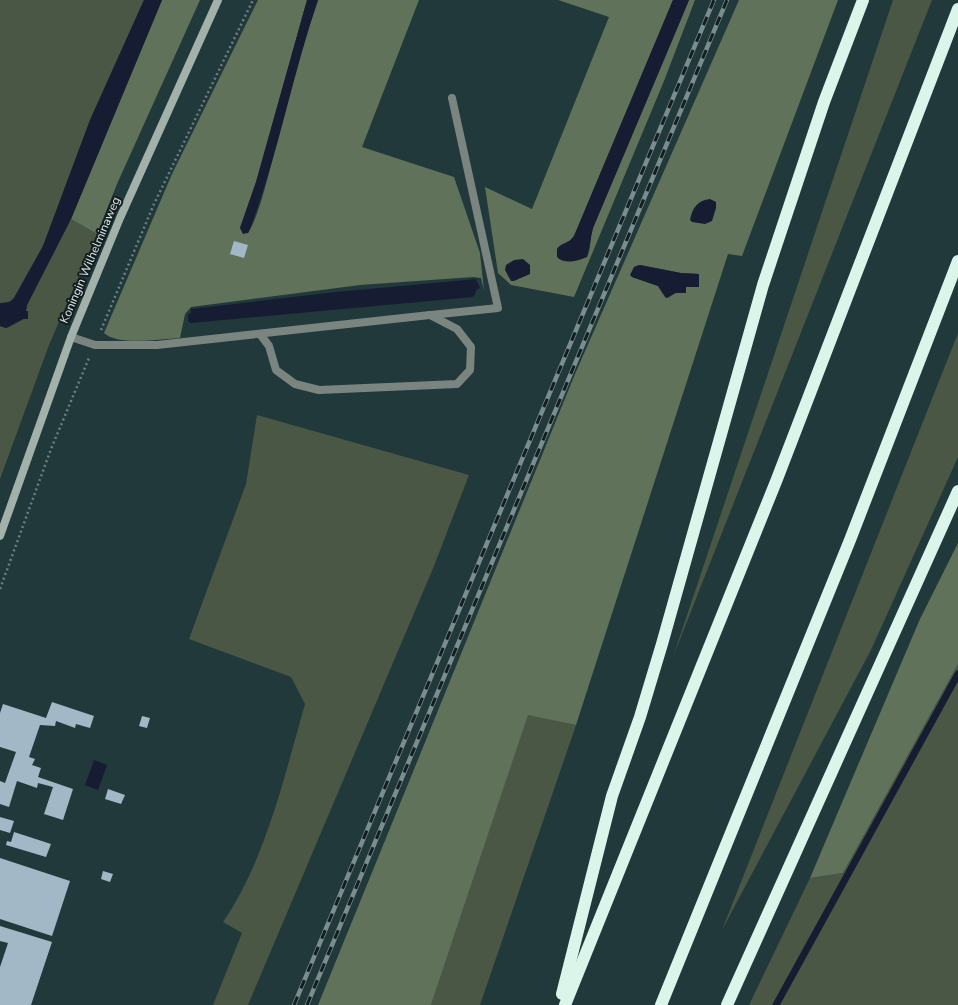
<svg xmlns="http://www.w3.org/2000/svg" width="958" height="1005" viewBox="0 0 958 1005" font-family="'Nunito Sans',sans-serif">
	<style>
		.green { fill: #495744 }
		.forest { fill: #61725a; fill-rule: evenodd }
		.water { fill: #161d32 }
		.lines { fill: none; stroke-linecap: round; stroke-linejoin: round }
		.stream { stroke: #161d32; stroke-width: 7 }
		.building { fill: #a3b8c6 }
		.path { stroke: #6c8081; stroke-width: 2.5; stroke-dasharray: 2 3; stroke-linecap: butt }
		.service { stroke: #7a8580; stroke-width: 8 }
		.minor { stroke: #7a8580; stroke-width: 8 }
		.secondary { stroke: #a2b2ab; stroke-width: 8 }
		.motorway { stroke: #dbf5eb; stroke-width: 12 }
		.rail-casing { stroke: #7a8d8f; stroke-width: 4.5 }
		.rail { stroke: #141e1f; stroke-width: 3; stroke-dasharray: 9; stroke-linecap: butt }
		.labels { text-anchor: middle; dominant-baseline: central; stroke-width: 4; stroke-linejoin: round; paint-order: stroke }
		.street-label { font-size: 12px; fill: #dbe9ea; stroke: #141e1f }
	</style>
	<rect width="100%" height="100%" fill="#21393b"/>
	<!-- green -->
	<g class="green">
		<path d="M0,0H144L90,120L43,246L14,298C10,302 6,304 0,303Z"/>
		<polygon points="893,0 932,0 673,657"/>
		<polygon points="71,219 97,234 49,345 0,479 0,326 7,328 24,319 27,305"/>
		<polygon points="958,333 958,457 871,650 722,930"/>
		<path d="M257,415L469,475L434,566L248,1005H213L242,933L223,922C266,859 284,777 305,704L291,677L189,639L246,484Z"/>
		<polygon points="958,664 958,1005 749,1005 810,878 843,873"/>
		<polygon points="528,714 576,725 480,1005 431,1005"/>
	</g>
	<!-- forest -->
	<g class="forest">
		<polygon points="162,0 200,0 117,184 97,234 71,219"/>
		<path d="M258,0H307L256,182L240,228L248,233C259,216 267,179 273,158C287,105 300,52 318,0H419L362,147L454,177L480,253L484,291L481,278L473,277L360,285L191,307L185,314L180,338C162,339 117,346 104,333L172,174Z"/>
		<path d="M558,0H673L574,236L569,242L562,245L587,257C591,249 590,238 593,228L672,41L689,0H695L664,81L574,297L511,285L498,273L485,187L532,209L609,17Z"/>
		<path d="M739,0H838L742,256L728,254L576,725L528,715L431,1005H318L575,374ZM641,265L681,273L699,274V287H686V293H675L668,298L665,297L658,286L632,277L631,275L634,267Z"/>
		<polygon points="958,543 958,664 843,873 810,878 920,619"/>
	</g>
	<!-- water -->
	<g class="water">
		<polygon points="144,0 162,0 71,219 27,305 26,311 28,311 28,319 23,319 6,328 0,326 0,303 10,302 14,298 43,246 90,120"/>
		<path d="M307,0H318C292,76 278,156 249,231L248,233L243,234L240,228L256,182Z"/>
		<path d="M673,0H689L593,228C590,238 590,248 587,257C577,261 565,265 557,257V249C561,242 569,244 574,236Z"/>
		<path d="M710,199L716,202V208L712,221L705,224L692,222L690,220C692,208 698,200 710,199Z"/>
		<polygon points="523,259 530,265 530,274 514,281 511,281 505,270 506,265 514,260"/>
		<polygon points="639,265 681,273 699,274 699,287 686,287 686,293 676,293 666,298 658,286 632,277 630,275 634,267"/>
		<polygon points="476,279 480,288 476,290 475,295 473,297 191,323 188,321 188,314 191,313 191,309 336,292"/>
		<polygon points="94,760 107,765 98,790 85,785"/>
	</g>
	<g class="lines">
		<!-- stream -->
		<polyline class="stream" points="776,1005 958,674"/>
	</g>
	<!-- building -->
	<g class="building">
		<polygon points="234,241 248,245 244,258 230,254"/>
		<polygon points="52,702 94,716 90,728 76,724 75,728 56,721 55,726 40,725 29,757 35,759 32,765 41,768 38,777 73,789 63,820 44,814 53,787 38,783 37,788 17,781 9,807 0,804 0,781 5,783 16,752 0,747 0,713 3,704 46,718"/>
		<polygon points="142,716 150,718 147,728 139,726"/>
		<polygon points="108,789 125,795 121,804 105,799"/>
		<polygon points="0,817 14,821 10,833 0,830"/>
		<polygon points="14,832 51,844 46,857 6,845 7,841 11,842"/>
		<polygon points="0,858 70,881 52,936 0,919"/>
		<polygon points="103,871 113,874 110,882 101,879"/>
		<polygon points="0,926 52,942 31,1005 0,1005 0,967 8,943 0,941"/>
	</g>
	<g class="lines">
		<!-- path -->
		<g class="path">
			<polyline points="101,330 154,204 253,0"/>
			<polyline points="0,589 51,449 89,358"/>
		</g>
		<!-- service -->
		<g class="service">
			<polyline points="431,315 498,308 452,98"/>
			<polyline points="260,334 269,346 276,370 295,384 319,390 457,384 470,370 471,347 457,329 430,315"/>
		</g>
		<!-- minor -->
		<polyline class="minor" points="71,337 95,345 157,345 430,315"/>
		<!-- secondary -->
		<polyline class="secondary" points="0,536 71,337 120,218 218,0"/>
		<!-- motorway -->
		<g class="motorway">
			<polyline points="562,994 612,796 640,717 662,644 763,285 824,102 863,0"/>
			<polyline points="565,1005 777,479 958,9"/>
			<polyline points="661,1005 850,540 958,261"/>
			<polyline points="727,1005 958,491"/>
		</g>
		<defs>
			<g id="rail">
				<polyline points="294,1005 714,0"/>
				<polyline points="307,1005 727,0"/>
			</g>
		</defs>
		<!-- rail casing -->
		<use href="#rail" class="rail-casing"/>
		<!-- rail -->
		<use href="#rail" class="rail"/>
	</g>
	<g class="labels">
		<!-- street labels -->
		<g class="street-label">
			<text transform="translate(90 260) rotate(-67)">Koningin Wilhelminaweg</text>
		</g>
	</g>
</svg>
